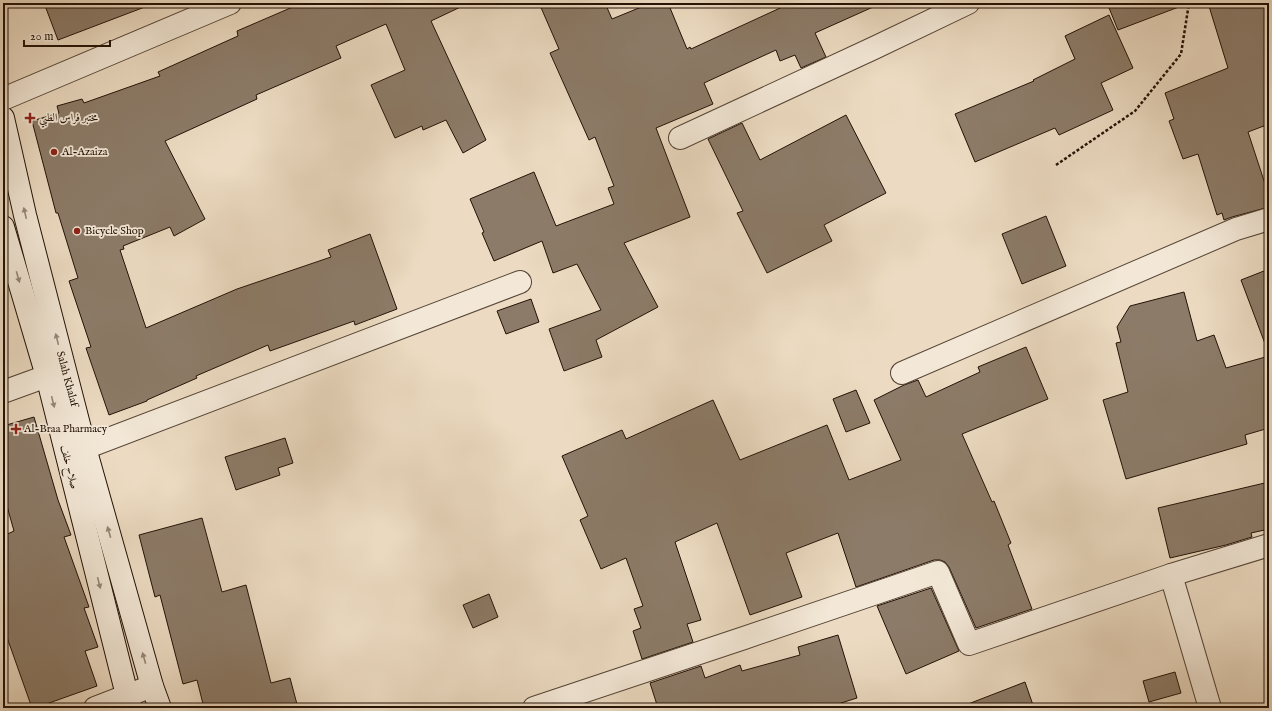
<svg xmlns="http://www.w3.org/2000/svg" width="1272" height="711" viewBox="0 0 1272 711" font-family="'IM FELL English',Amiri,serif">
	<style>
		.building { fill: #8c7b68; stroke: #231206 }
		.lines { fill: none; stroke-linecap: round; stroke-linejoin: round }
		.minor-casing { stroke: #554435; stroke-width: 24 }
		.secondary-casing { stroke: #231206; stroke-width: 24 }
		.path { stroke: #231206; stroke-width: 2.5; stroke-dasharray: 3 2; stroke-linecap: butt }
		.minor { stroke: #f3e8d7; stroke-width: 22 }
		.secondary { stroke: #f3e8d7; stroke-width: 22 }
		.oneway { fill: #958879 }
		.poi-dot { fill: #8f2418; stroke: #f3e8d7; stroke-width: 1.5 }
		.labels { text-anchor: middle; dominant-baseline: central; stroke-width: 3.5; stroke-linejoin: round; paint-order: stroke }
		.poi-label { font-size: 11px; fill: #231206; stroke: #f3e8d7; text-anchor: start }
		.street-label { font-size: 11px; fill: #231206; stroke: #f3e8d7 }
	</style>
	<rect width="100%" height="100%" fill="#ecdbc2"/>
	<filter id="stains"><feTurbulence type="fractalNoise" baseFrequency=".005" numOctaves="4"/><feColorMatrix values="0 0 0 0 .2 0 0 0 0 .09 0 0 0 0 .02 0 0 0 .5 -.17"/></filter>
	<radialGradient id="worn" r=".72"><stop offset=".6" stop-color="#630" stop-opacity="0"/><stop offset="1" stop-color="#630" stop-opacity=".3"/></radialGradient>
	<!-- building -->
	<g class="building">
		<polygon points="44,3 150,3 150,5 58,40"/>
		<polygon points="302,3 469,3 431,21 486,140 463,153 446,120 423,130 422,126 395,138 371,85 405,70 386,24 336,46 341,58 256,95 257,99 165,141 205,219 174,236 170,227 123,246 124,249 120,250 146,328 237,289 331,257 328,250 370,234 397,309 355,325 354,321 270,351 268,345 196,376 197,378 147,400 147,401 109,415 86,348 91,347 69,281 78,278 58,213 56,213 32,121 59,113 57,106 82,99 84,103 160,76 158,72 238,36 237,31"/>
		<polygon points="539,3 605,3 612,19 651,3 668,3 687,49 690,47 691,49 791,3 882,3 815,33 826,57 801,68 795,55 780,61 776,50 704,83 713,104 656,128 690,217 624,243 658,307 596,340 602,357 564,371 549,329 601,310 577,264 553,273 542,241 494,261 482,233 484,232 470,199 534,172 556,226 614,204 608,188 614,186 595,137 589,140 550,53 559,49"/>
		<polygon points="1107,3 1183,3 1184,5 1118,30"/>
		<polygon points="1208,3 1269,3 1269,124 1248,132 1269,196 1269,207 1232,217 1224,220 1222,213 1217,215 1198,154 1183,159 1169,121 1174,119 1165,93 1228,68"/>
		<polygon points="1109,15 1133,68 1101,83 1113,110 1059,135 1055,128 975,162 955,114 1034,81 1033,80 1075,59 1065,36"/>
		<polygon points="846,115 886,193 824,225 832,241 767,273 737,213 743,211 708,139 742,123 760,160"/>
		<polygon points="1046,216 1066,266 1022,284 1002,234"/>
		<polygon points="1269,269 1269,348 1267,349 1241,280"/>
		<polygon points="1184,292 1197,341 1214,335 1226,368 1269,356 1269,428 1245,435 1247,444 1126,479 1103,400 1128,392 1116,343 1121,342 1117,327 1130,306"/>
		<polygon points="531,299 539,322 506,334 497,311"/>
		<polygon points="1026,347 1048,399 962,434 992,502 994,501 1011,543 1008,545 1032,609 976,628 949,567 945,562 940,560 934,560 856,587 838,533 786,553 802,597 750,615 717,523 675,542 701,620 687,624 693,642 642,659 633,631 641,628 634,609 643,606 626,558 601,569 580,520 588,516 562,456 622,430 626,439 713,400 740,460 827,425 849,480 901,460 874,400 904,385 918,380 926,397 980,372 978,367"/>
		<polygon points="856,390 870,423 846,432 833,399"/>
		<polygon points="34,417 58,500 71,535 64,537 89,607 84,608 98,647 85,651 97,686 35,708 32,708 3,626 3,536 14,531 3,492 3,426"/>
		<polygon points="285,438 293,463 278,468 280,475 236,490 225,457"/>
		<polygon points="1269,482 1269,529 1251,533 1252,537 1226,545 1170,558 1158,508"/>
		<polygon points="202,518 222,592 246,585 271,683 290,678 298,708 204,708 197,680 183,684 160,595 155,597 139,535"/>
		<polygon points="931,588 959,651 906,674 877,606"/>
		<polygon points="489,594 498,617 473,628 463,605"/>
		<polygon points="838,635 857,698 825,708 658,708 650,683 701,666 705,678 740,665 742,671 800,655 798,647"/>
		<polygon points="1175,672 1181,693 1149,702 1143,681"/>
		<polygon points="1025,682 1034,708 963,708 963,706"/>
	</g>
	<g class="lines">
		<defs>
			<g id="minor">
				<polyline points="3,99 230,3"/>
				<polyline points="680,138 874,48 968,3"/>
				<polyline points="902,373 1236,229 1269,219"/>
				<polyline points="3,392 47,376"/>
				<polyline points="85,448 520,282"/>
				<polyline points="1171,575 1210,708"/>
				<polyline points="95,708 152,686"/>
				<polyline points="534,708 744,638 938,572 969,644 1171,575 1269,545"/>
			</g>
			<g id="secondary">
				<polyline points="3,118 25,215 85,448 152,686 160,708"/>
				<polyline points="3,227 47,376 127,695 131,708"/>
			</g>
		</defs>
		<!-- minor casing -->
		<use href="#minor" class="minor-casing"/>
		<!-- secondary casing -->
		<use href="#secondary" class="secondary-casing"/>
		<!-- path -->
		<polyline class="path" points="1056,165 1135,111 1181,54 1189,3"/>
		<!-- minor -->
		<use href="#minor" class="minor"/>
		<!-- secondary -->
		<use href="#secondary" class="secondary"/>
	</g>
	<!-- one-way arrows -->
	<defs><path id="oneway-solid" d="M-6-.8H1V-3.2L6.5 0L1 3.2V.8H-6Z"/></defs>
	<g class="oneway">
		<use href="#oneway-solid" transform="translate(25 213) rotate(-103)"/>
		<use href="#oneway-solid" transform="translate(18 277) rotate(74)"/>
		<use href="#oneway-solid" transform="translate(57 339) rotate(-104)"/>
		<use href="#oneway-solid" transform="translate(53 402) rotate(76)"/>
		<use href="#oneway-solid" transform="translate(109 532) rotate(-106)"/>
		<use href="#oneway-solid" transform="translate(99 583) rotate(76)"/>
		<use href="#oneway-solid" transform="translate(144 658) rotate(-106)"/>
	</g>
	<!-- markers -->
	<g class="poi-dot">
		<path d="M28 112h4v4h4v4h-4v4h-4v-4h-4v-4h4z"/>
		<circle cx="54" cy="152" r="4"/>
		<circle cx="77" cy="231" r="4"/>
		<path d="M14 423h4v4h4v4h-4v4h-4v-4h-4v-4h4z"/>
	</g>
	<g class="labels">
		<!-- poi labels -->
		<g class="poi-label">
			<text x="39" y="118">مختبر فراس الطبي</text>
			<text x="62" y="152">Al-Azaiza</text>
			<text x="85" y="231">Bicycle Shop</text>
			<text x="24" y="429">Al-Braa Pharmacy</text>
		</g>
		<!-- street labels -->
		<g class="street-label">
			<text transform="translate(67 379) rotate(75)">Salah Khalaf</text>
			<text transform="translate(69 467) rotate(76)">صلاح خلف</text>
		</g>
	</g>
	<!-- margin -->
	<rect width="1272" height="711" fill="none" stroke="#ecdbc2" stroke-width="16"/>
	<rect x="4" y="4" width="1264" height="703" fill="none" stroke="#231206" stroke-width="2"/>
	<rect x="8" y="8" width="1256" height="695" fill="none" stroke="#231206"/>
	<!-- scale -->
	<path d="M24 40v6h86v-6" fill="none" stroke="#231206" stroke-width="2"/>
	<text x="30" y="40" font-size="12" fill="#231206" stroke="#f3e8d7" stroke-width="3" paint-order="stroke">20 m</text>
	<rect width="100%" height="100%" filter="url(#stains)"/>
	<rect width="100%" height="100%" fill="url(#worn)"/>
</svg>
